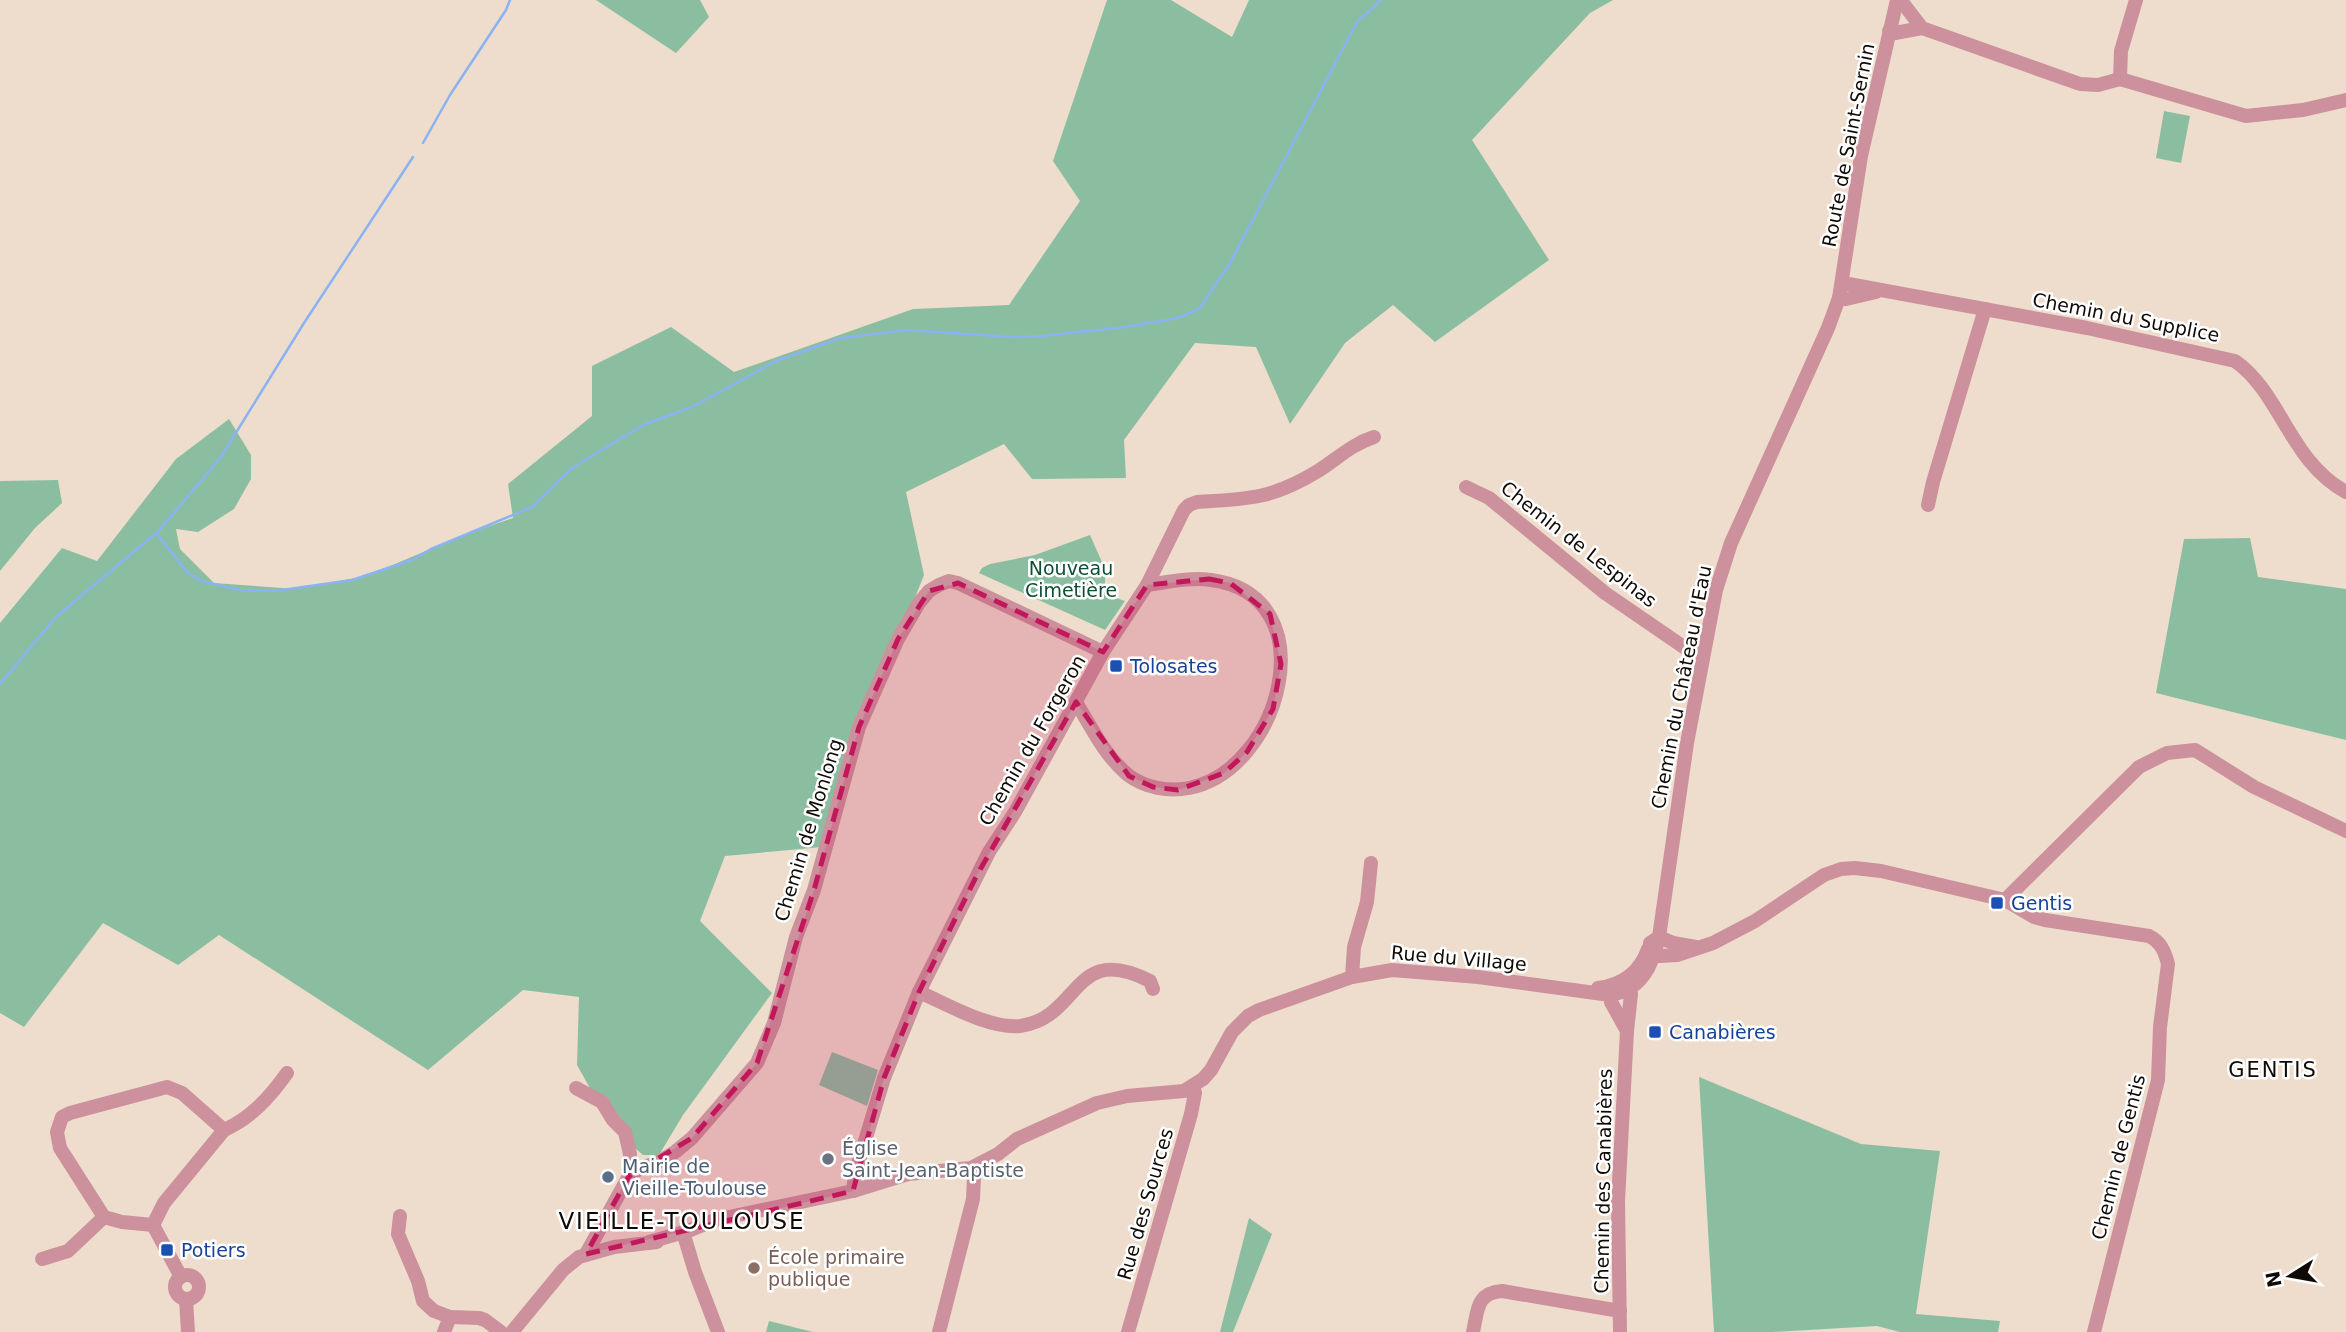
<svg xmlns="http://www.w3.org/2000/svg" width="2346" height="1332" viewBox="0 0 2346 1332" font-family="'DejaVu Sans',sans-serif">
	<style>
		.green { fill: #8bbea1 }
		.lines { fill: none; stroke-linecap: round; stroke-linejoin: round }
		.stream { stroke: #89b3f3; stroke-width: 2.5 }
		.minor { stroke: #cc919c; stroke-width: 14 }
		.marked { fill: #c2185b; fill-opacity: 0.2; stroke: #c2185b; stroke-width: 5; stroke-dasharray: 14 9; stroke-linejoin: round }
		.transit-dot { fill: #1a4fb4; stroke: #fff; stroke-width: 2.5 }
		.worship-dot { fill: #6b7280; stroke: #fff; stroke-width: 2.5 }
		.service-dot { fill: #5c6f8a; stroke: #fff; stroke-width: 2.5 }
		.education-dot { fill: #8d6e63; stroke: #fff; stroke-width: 2.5 }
		.labels { text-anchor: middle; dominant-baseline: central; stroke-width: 5; stroke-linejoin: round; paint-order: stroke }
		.street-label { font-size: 19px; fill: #0f0a05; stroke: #fff }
		.park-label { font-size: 19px; fill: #0e4f33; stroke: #fff }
		.transit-label { font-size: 19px; fill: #164399; stroke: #fff; text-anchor: start }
		.worship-label { font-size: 19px; fill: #5b616d; stroke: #fff; text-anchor: start }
		.service-label { font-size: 19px; fill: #4e5e75; stroke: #fff; text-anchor: start }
		.education-label { font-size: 19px; fill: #785e54; stroke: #fff; text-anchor: start }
		.neighbourhood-label { font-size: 21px; letter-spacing: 2px; fill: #0f0a05; stroke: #fff }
		.quarter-label { font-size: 23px; letter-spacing: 2px; fill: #0f0a05; stroke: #fff }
	</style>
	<rect width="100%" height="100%" fill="#edc"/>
	<!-- green -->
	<g class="green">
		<polygon points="596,0 700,0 709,17 676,53"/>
		<polygon points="1107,0 1171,0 1232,37 1249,0 1613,0 1590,13 1472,140 1549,260 1435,342 1393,305 1345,343 1290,424 1256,347 1195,343 1124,440 1126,478 1032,479 1004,444 906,492 924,575 862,731 833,846 725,856 700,921 772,993 683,1115 659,1155 643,1155 613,1129 577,1065 579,997 523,990 428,1070 219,935 178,965 103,923 24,1027 0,1013 0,623 62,548 97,561 176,459 229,419 251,455 251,479 234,509 198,532 176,529 180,549 214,583 296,589 366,576 469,533 513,518 508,484 592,416 592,366 671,327 734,372 913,309 1009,305 1080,201 1053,161"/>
		<polygon points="2164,111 2190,116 2181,163 2156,158"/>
		<polygon points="58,480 62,503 35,528 0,571 0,481"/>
		<polygon points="1090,535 1105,569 1105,594 1125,601 1105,630 979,573 982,568 990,564 1035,555"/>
		<polygon points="2250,538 2258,577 2346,589 2346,740 2156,693 2184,539"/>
		<polygon points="832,1052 878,1070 867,1106 819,1085"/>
		<polygon points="1699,1077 1861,1144 1940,1151 1916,1314 2000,1321 1998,1332 1900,1332 1877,1326 1772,1332 1714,1332"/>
		<polygon points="1249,1218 1272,1234 1233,1332 1220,1332"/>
		<polygon points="769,1321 813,1332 766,1332"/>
	</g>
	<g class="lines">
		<!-- stream -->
		<g class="stream">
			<polyline points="423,143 450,95 506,10 510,0"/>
			<polyline points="157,533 221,457 304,323 413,157"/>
			<polyline points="0,684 56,617 156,533 187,572 201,581 240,590 275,591 352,580 412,560 431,549 532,507 572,468 643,425 694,406 776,361 841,338 906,330 1012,337 1042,336 1125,327 1178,318 1199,309 1229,265 1357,22 1381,0"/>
		</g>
		<!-- minor -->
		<g class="minor">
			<polyline points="1897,0 1902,2 1922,28 2080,84 2098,85 2120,79 2246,116 2303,110 2346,100"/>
			<polyline points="1889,31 1895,33 1922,28"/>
			<polyline points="2120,79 2121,51 2136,0"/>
			<path d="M1843,283L2087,328L2235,361C2281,393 2290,462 2346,492"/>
			<polyline points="1839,298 1846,299 1876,292"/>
			<polyline points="1466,487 1489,498 1605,593 1691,652 1703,655"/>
			<polyline points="1928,505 1933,482 1985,309"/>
			<path d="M1076,702C1091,727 1105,756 1128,775C1145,788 1169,792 1189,788C1282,770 1328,595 1211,580C1191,577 1168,582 1147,585"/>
			<polyline points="2005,900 2139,767 2167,753 2195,750 2254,787 2346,831"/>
			<path d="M1696,947L1673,943L1659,937L1650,943L1655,953L1660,956L1677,955L1713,943L1755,921L1824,875L1841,869L1855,868L1881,871L2005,900L2034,917L2045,920L2149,936C2161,942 2165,952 2168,964L2160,1027L2158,1080L2094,1332"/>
			<polyline points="1352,977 1354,947 1367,902 1371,863"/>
			<polyline points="1612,987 1611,1002 1627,1031 1631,994 1624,984"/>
			<path d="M1598,988C1622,985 1640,972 1648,949"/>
			<path d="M919,992C947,1004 989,1029 1020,1026C1081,1018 1072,941 1150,981L1153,989"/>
			<polyline points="576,1088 602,1102 613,1120 625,1132 630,1154 629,1176"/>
			<path d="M224,1130C251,1118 270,1097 287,1073"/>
			<path d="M853,1191L855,1174L884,1078L919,992L989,852L1015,812L1103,652L1147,585L1184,510L1189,505L1197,502C1249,499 1272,499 1318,471C1337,459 1352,444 1374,437"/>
			<polyline points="400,1216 398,1234 418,1281 423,1301 434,1311 450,1317 479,1318 485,1320 501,1332"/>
			<polyline points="153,1225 164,1203 224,1130 182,1093 167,1087 70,1113 62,1117 57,1132 60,1148 104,1217 122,1222 153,1225 181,1277"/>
			<polyline points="683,1232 695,1272 718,1332"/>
			<path d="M649,1242L688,1231L715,1220L853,1191L908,1174L971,1168L998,1154L1017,1139L1097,1103L1127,1096L1184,1091L1203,1079L1211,1070L1232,1032L1248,1016L1259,1010L1352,977L1392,970L1478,977L1610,995C1642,990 1652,966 1659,937L1687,743L1716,590L1731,543L1828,328L1839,298L1861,156L1897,0"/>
			<polyline points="586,1254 629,1176 639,1169 660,1161 675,1152 692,1138 757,1063 774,1023 796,937 814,890 859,727 898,639 919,603 929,591 939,585 949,581 958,583 1103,652"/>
			<polyline points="42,1259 68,1251 104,1217"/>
			<circle cx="187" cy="1287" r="12"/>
			<polyline points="186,1299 188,1332"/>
			<polyline points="444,1332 450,1317"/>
			<polyline points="512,1332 563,1270 579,1257 614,1247 657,1242"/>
			<polyline points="939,1332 973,1199 974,1176 971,1168"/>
			<polyline points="1128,1332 1191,1114 1195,1093 1193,1087"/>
			<path d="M1473,1332C1478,1310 1476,1293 1502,1291L1620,1311"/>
			<polyline points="1620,1332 1618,1201 1627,1031"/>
		</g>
	</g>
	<!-- marked area -->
	<path class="marked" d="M1209,579L1230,583L1270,614L1281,664L1273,709L1247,752L1224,773L1178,790L1153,787L1129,776L1076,702L977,875L919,992L884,1078L853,1191L586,1254L629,1176L692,1138L757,1063L814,890L859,727L898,639L929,591L958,583L1103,652L1147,585Z"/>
	<!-- markers -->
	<g class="transit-dot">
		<rect x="1109" y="659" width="14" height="14" rx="3.5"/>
		<rect x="1990" y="896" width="14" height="14" rx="3.5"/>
		<rect x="1648" y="1025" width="14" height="14" rx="3.5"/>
		<rect x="160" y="1243" width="14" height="14" rx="3.5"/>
	</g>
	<circle class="worship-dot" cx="828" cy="1159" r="7"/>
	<circle class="service-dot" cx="608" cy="1177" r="7"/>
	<circle class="education-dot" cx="754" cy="1268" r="7"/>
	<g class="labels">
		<!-- street labels -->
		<g class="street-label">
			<text transform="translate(1848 145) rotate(-79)">Route de Saint-Sernin</text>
			<text transform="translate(2126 317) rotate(11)">Chemin du Supplice</text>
			<text transform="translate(1579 544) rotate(38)">Chemin de Lespinas</text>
			<text transform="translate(1681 687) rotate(-79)">Chemin du Château d'Eau</text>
			<text transform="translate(1032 740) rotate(-60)">Chemin du Forgeron</text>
			<text transform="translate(808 830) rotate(-73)">Chemin de Monlong</text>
			<text transform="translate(1459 958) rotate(5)">Rue du Village</text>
			<text transform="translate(2118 1157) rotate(-76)">Chemin de Gentis</text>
			<text transform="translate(1603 1181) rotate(-89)">Chemin des Canabières</text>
			<text transform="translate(1145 1204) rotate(-74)">Rue des Sources</text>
		</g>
		<!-- park labels -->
		<g class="park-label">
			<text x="1071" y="568">Nouveau<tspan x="1071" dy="22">Cimetière</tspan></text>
		</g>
		<!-- transit labels -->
		<g class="transit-label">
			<text x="1130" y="666">Tolosates</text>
			<text x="2011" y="903">Gentis</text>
			<text x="1669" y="1032">Canabières</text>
			<text x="181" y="1250">Potiers</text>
		</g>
		<!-- worship labels -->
		<g class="worship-label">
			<text x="842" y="1148">Église<tspan x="842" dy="22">Saint-Jean-Baptiste</tspan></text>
		</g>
		<!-- service labels -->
		<g class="service-label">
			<text x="622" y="1166">Mairie de<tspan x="622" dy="22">Vieille-Toulouse</tspan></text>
		</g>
		<!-- education labels -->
		<g class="education-label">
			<text x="768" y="1257">École primaire<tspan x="768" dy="22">publique</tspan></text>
		</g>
		<!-- neighbourhood labels -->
		<g class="neighbourhood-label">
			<text x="2273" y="1070">GENTIS</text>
		</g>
		<!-- quarter labels -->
		<g class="quarter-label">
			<text x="682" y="1221">VIEILLE-TOULOUSE</text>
		</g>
	</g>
	<!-- north arrow -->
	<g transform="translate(2290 1276) rotate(259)" stroke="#ffffff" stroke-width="5" paint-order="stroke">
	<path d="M0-5L12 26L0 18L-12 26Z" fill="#0f0a05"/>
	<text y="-10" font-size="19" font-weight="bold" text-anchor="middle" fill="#0f0a05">N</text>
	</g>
</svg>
